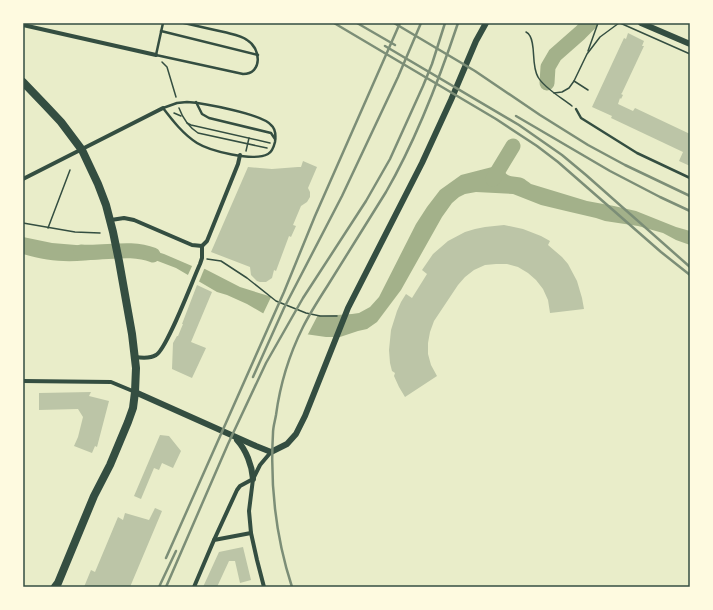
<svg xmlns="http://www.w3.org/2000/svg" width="713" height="610" viewBox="0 0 713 610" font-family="Figtree,sans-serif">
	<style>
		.water { fill: #a3b18a }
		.pier { fill: #e9edc9 }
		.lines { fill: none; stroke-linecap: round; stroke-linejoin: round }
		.river { stroke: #a3b18a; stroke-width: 15 }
		.building { fill: #bcc5a7 }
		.path { stroke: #344e41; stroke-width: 1.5 }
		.service { stroke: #344e41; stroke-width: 2.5 }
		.minor { stroke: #344e41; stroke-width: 4 }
		.tertiary { stroke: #344e41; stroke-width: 6 }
		.primary { stroke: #344e41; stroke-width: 8 }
		.rail { stroke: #7c8e77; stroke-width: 2.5 }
		.neatline { fill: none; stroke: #344e41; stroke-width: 1.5 }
	</style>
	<rect width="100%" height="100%" fill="#e9edc9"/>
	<!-- water -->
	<g class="water">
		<path d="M500,162H503C505,166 503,168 505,172C508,178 517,176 522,178C525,179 528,182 531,184L587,201L614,206L636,211L676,227L690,231V245L676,240L663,233L638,226L605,221L596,218L566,211L541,205L513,194L476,192L465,194L459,197L452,203L442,217L401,290L377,322L367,329L358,331L340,337H326L305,334L283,325L247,304L227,295L217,292L176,268L142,255H133L132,245H135L164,254L192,266L205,269L240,287L272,297L308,312L322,316L352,314L359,313L370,307L379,297L416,224L427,207L440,190L461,175L496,166Z"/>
		<path d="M23,237L52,243L100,247L102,259C73,262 52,263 23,254Z"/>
	</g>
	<!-- pier -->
	<g class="pier">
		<polygon points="193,264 205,267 198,284 187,277"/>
		<polygon points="272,295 309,310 319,313 307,336 282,327 262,316"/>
	</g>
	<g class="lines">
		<!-- river -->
		<g class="river">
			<polyline points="547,83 548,67 555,55 580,33 590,23"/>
			<polyline points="493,179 513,146"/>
			<path d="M81,252C105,254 130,246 153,255"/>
		</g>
	</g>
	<!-- building -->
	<g class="building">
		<polygon points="628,33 644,41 642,46 644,46 622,93 621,94 623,95 621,99 620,98 618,104 633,111 635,108 690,134 690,166 679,161 683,152 611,118 612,116 592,107 624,38 626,39"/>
		<polygon points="303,161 317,167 308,188 310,192 310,197 307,202 301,206 293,225 296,226 291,237 289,236 276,271 274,270 272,278 266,282 260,282 257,281 251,275 250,267 211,252 248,167 272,169 298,167 301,167"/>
		<polygon points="504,225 523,229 541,236 550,241 548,245 562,257 568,264 577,281 582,298 584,309 550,313 548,300 543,289 536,280 528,273 518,267 507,264 496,264 485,265 474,270 465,277 458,285 434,321 430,332 428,343 428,354 431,365 437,376 405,397 399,387 394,376 395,373 392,371 390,363 389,350 391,330 397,311 401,302 406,294 412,298 427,274 422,270 433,254 448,241 465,232 475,229 485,227"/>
		<polygon points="197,285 212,292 191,342 206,348 192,378 172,369 173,343 177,336 178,336 183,324 182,324"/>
		<polygon points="91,392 89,396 109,401 97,447 95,446 92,453 74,446 78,437 83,417 78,409 39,410 39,393"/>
		<polygon points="160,435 169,436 181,451 173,468 162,463 159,470 154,468 141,499 134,496"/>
		<polygon points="155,508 162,511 130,587 84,587 91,570 95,572 118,517 123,520 125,513 149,520"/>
		<polygon points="243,547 251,580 240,583 235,561 229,561 217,587 203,587 219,552"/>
	</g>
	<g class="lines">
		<!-- path -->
		<g class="path">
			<polyline points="620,23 690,54"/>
			<path d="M526,32C528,33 529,34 530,36C536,46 531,65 538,77C544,88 562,98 572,106"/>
			<polyline points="588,51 598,23"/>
			<polyline points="162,62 167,67 176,97"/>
			<polyline points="574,81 588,90"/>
			<polyline points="554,93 562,92 569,88 574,81 587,54 600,37 619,23"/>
			<path d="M179,108C183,119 189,127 198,133L267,148"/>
			<polyline points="174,113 181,116"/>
			<polyline points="187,123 191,125 270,143"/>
			<polyline points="246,151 249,138"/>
			<polyline points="23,223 75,232 100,233"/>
			<polyline points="48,228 70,170"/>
			<polyline points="207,259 221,261 247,278 276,301 306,313 320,316 337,316"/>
		</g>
		<!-- service -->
		<g class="service">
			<path d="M163,23L156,55L243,74C263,74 261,48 247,40C241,35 231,34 224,32C210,29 197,26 184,23"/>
			<polyline points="161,31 258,55"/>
			<path d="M187,102C203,103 262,114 271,125C276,129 276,135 275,142C274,146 272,152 268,154C253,162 210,151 197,143C183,134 173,121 163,108L177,103Z"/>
			<polyline points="196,102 202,114 209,118 271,133 275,139"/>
			<polyline points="576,109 581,118 637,153 690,178"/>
		</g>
		<!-- minor -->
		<g class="minor">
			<polyline points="23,25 156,55"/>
			<polyline points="23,179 163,108"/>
			<polyline points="111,220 124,218 134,220 192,245 202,246 207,241 238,164 240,155"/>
			<path d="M135,357C142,358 150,359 156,355C167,349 193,279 200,264L202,258V246"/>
			<polyline points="23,381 111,382 135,392"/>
			<polyline points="214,540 237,490 240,486 253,479"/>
			<polyline points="194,587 214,540 251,533"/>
			<polyline points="264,587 257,560 251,533 249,511 253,479 260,465 271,452"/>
		</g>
		<!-- tertiary -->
		<g class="tertiary">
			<polyline points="641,23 690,44"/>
			<polyline points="135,392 256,446 271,452 287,444 296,434 305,416 348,308 422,163 451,100 476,41 486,23"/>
			<path d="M237,440C246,450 252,465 253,479"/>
		</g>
		<!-- primary -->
		<polyline class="primary" points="23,82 46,106 61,122 82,150 98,184 106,205 113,232 119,261 132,334 136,368 135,392 133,408 128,422 110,465 94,496 58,583 55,587"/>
		<!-- rail -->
		<g class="rail">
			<polyline points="334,23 496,119 537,146 558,162 661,252 690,275"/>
			<polyline points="357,23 395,45"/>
			<polyline points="394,23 475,71 540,115 588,145 625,165 690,196"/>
			<polyline points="385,46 519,125 562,155 586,175 690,267"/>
			<polyline points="516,116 610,171 660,197 690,211"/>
			<polyline points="253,377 284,308 342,196 398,77 421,23"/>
			<polyline points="166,558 284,292 315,216 400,23"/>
			<polyline points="159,587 176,551"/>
			<polyline points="166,587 228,444 266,363 303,298 366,201 390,159 423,86 432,64 445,23"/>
			<path d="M292,587C276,538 270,485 273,433C273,427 275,421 276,415C280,385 289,355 303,327C310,313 319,299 328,285C347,254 367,223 386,192C416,140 439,80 458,23"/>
		</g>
	</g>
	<!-- border -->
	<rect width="713" height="610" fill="none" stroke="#fefae0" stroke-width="48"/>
	<rect x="24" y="24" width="665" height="562" class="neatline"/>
</svg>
